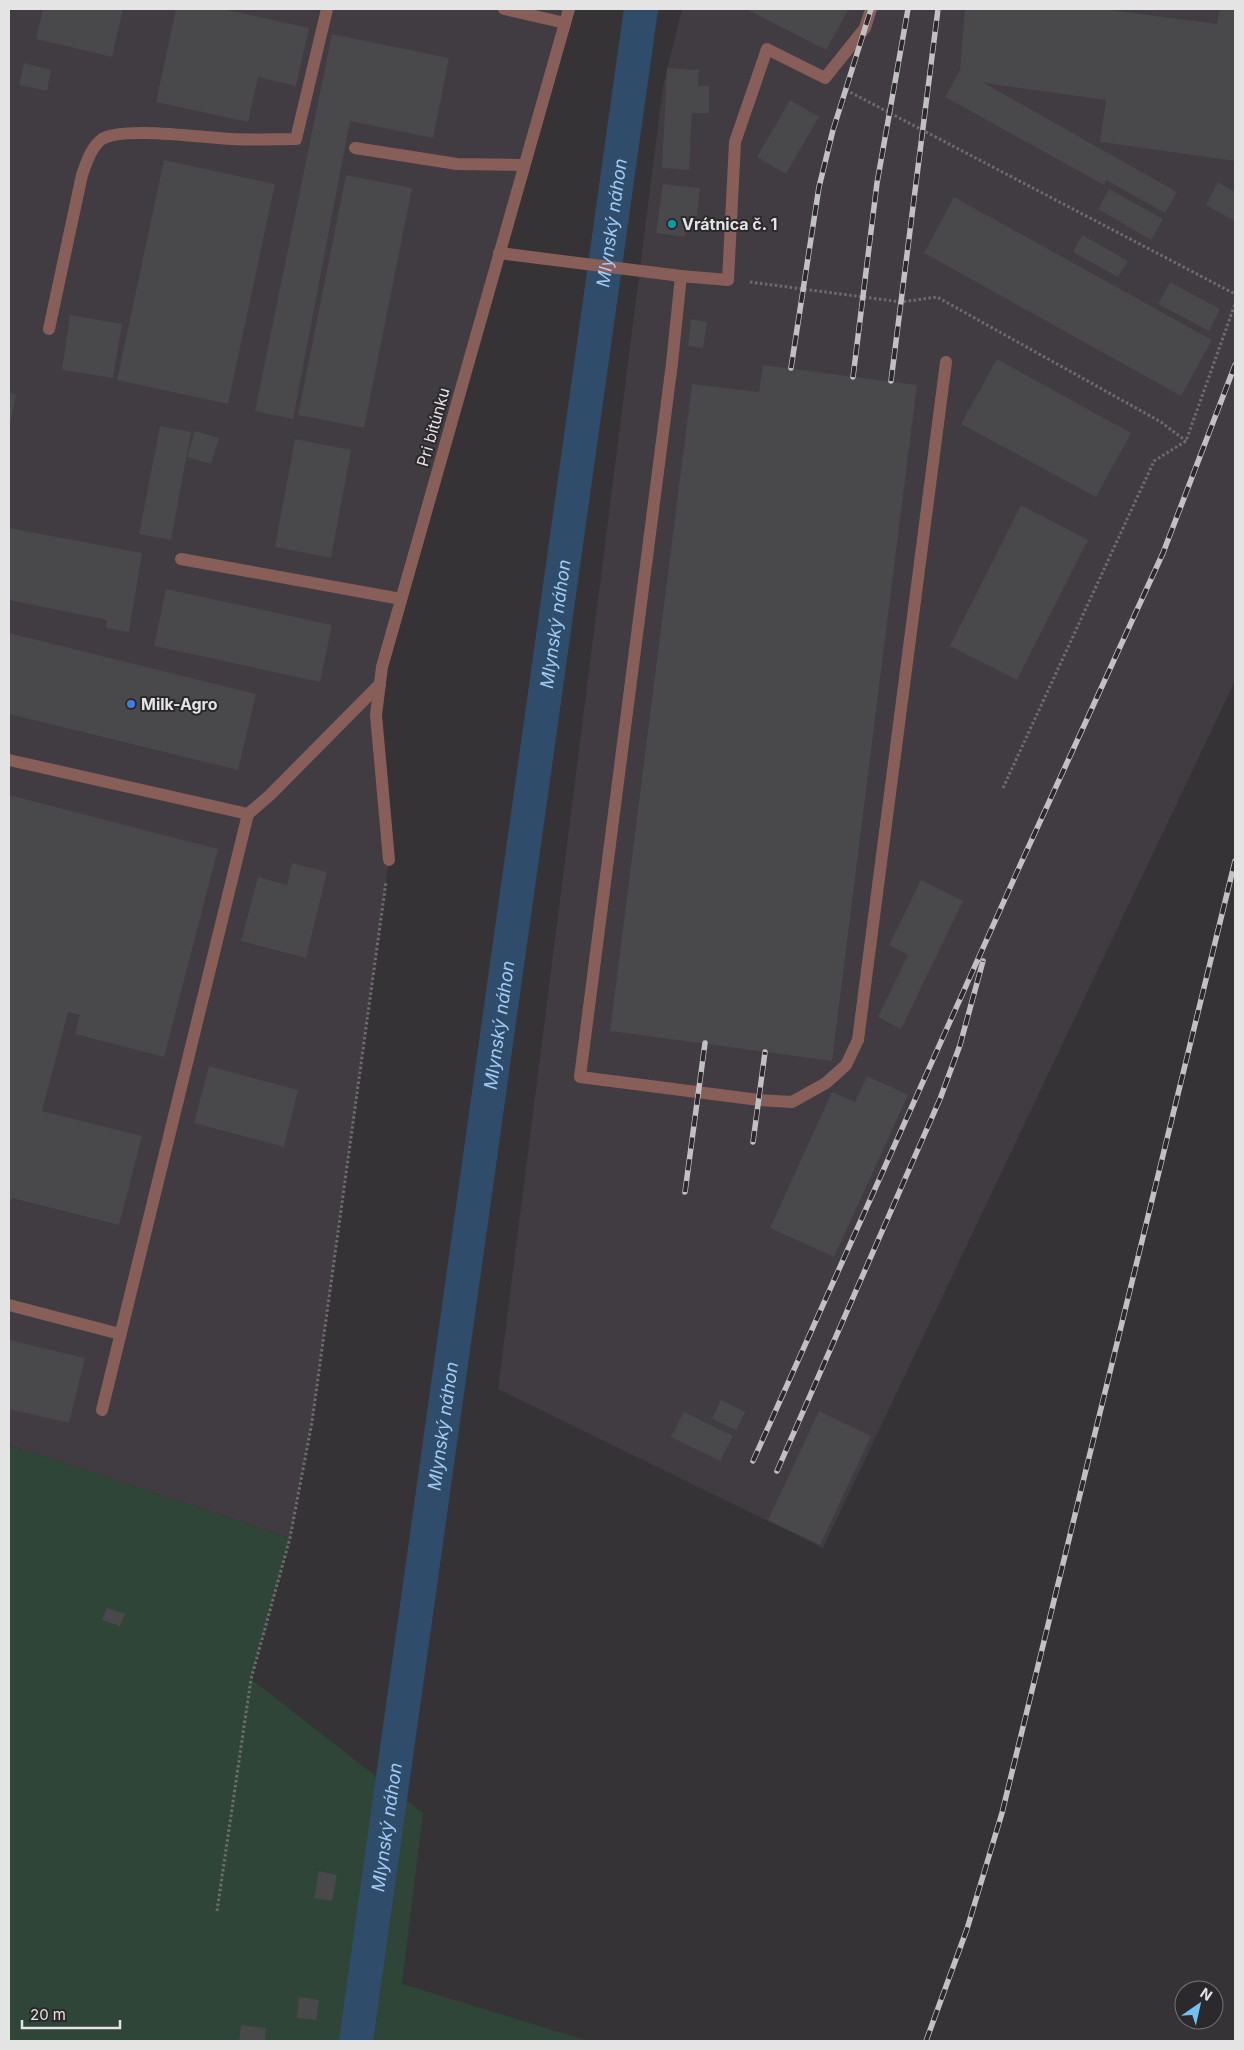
<svg xmlns="http://www.w3.org/2000/svg" width="1244" height="2050" viewBox="0 0 1244 2050" font-family="Inter,sans-serif">
	<style>
		.built { fill: #413b42 }
		.green { fill: #2e4537 }
		.lines { fill: none; stroke-linecap: round; stroke-linejoin: round }
		.canal { stroke: #2f4d6b; stroke-width: 34 }
		.building { fill: #49484a }
		.path { stroke: #6e6c6e; stroke-width: 3; stroke-dasharray: 2.5 2.5; stroke-linecap: butt }
		.minor { stroke: #875e58; stroke-width: 12 }
		.rail-casing { stroke: #c2c0c2; stroke-width: 5.5 }
		.rail { stroke: #2b292b; stroke-width: 4; stroke-dasharray: 11; stroke-linecap: butt }
		.culture-dot { fill: #0f9aa8; stroke: #2b292b; stroke-width: 2 }
		.shop-dot { fill: #3f7fe0; stroke: #2b292b; stroke-width: 2 }
		.labels { text-anchor: middle; dominant-baseline: central; stroke-width: 4; stroke-linejoin: round; paint-order: stroke }
		.poi-label { font-size: 16px; font-weight: bold; fill: #e5e4e5; stroke: #2b292b; text-anchor: start }
		.street-label { font-size: 16px; fill: #e5e4e5; stroke: #2b292b }
		.water-label { font-size: 18px; font-style: italic; fill: #a3cbf6; stroke: #2b292b }
	</style>
	<rect width="100%" height="100%" fill="#353335"/>
	<!-- built -->
	<g class="built">
		<polygon points="9,9 568,9 382,667 376,715 389,860 312,1422 290,1538 9,1445"/>
		<polygon points="682,9 1235,9 1235,681 823,1548 498,1389 663,86"/>
	</g>
	<!-- green -->
	<polygon class="green" points="9,1445 290,1538 251,1679 423,1813 402,1984 588,2041 9,2041"/>
	<g class="lines">
		<!-- canal -->
		<path class="canal" id="s1" d="M356,2041L641,9"/>
	</g>
	<!-- building -->
	<g class="building">
		<polygon points="43,9 123,9 112,57 36,39"/>
		<polygon points="176,9 223,9 309,28 296,86 258,77 248,122 156,102"/>
		<polygon points="746,9 849,9 826,50"/>
		<polygon points="965,9 1103,9 1217,24 1219,9 1235,10 1235,161 1100,142 1106,100 984,83 1177,192 1165,213 1106,180 1104,185 945,97 960,70"/>
		<polygon points="332,34 449,58 433,138 350,121 293,419 255,411"/>
		<polygon points="24,63 51,70 47,91 19,85"/>
		<polygon points="667,68 699,70 698,86 709,86 709,113 692,113 689,170 662,168"/>
		<polygon points="790,100 819,117 786,174 757,157"/>
		<polygon points="164,160 275,184 228,404 117,380"/>
		<polygon points="346,175 412,188 364,428 298,415"/>
		<polygon points="1218,182 1235,192 1235,221 1206,205"/>
		<polygon points="663,184 700,188 697,216 688,216 685,237 656,233"/>
		<polygon points="1109,189 1163,219 1151,240 1098,209"/>
		<polygon points="954,197 1212,340 1181,396 924,253"/>
		<polygon points="1082,235 1128,261 1118,277 1073,252"/>
		<polygon points="1170,282 1220,309 1209,331 1158,304"/>
		<polygon points="70,315 122,324 113,378 62,370"/>
		<polygon points="691,319 707,322 703,348 688,346"/>
		<polygon points="997,359 1131,433 1096,497 961,424"/>
		<polygon points="763,365 917,385 832,1061 610,1031 692,384 759,392"/>
		<polygon points="9,393 16,394 10,424 9,424"/>
		<polygon points="160,426 191,432 171,540 139,534"/>
		<polygon points="195,431 219,438 211,464 187,457"/>
		<polygon points="295,439 351,450 331,558 275,547"/>
		<polygon points="1021,505 1088,540 1017,680 950,646"/>
		<polygon points="9,528 142,553 129,632 106,628 107,620 9,600"/>
		<polygon points="166,589 332,625 320,682 154,646"/>
		<polygon points="9,633 256,694 238,770 9,714"/>
		<polygon points="9,795 218,849 164,1057 75,1034 80,1015 68,1012 42,1111 142,1136 119,1225 12,1198 9,1206"/>
		<polygon points="292,863 327,872 306,958 241,941 258,877 287,885"/>
		<polygon points="921,880 963,901 901,1029 878,1017 908,955 889,945"/>
		<polygon points="209,1066 298,1090 284,1147 194,1123"/>
		<polygon points="867,1076 908,1095 834,1257 770,1228 832,1092 855,1102"/>
		<polygon points="9,1340 85,1358 69,1423 9,1409"/>
		<polygon points="721,1400 745,1412 736,1430 712,1419"/>
		<polygon points="819,1411 871,1436 820,1545 768,1520"/>
		<polygon points="684,1412 733,1436 720,1461 671,1437"/>
		<polygon points="107,1608 125,1614 120,1626 102,1620"/>
		<polygon points="319,1871 337,1875 332,1901 314,1898"/>
		<polygon points="299,1997 319,2000 316,2020 297,2018"/>
		<polygon points="241,2025 266,2028 265,2041 239,2041"/>
	</g>
	<g class="lines">
		<!-- path -->
		<g class="path">
			<polyline points="846,90 1235,294"/>
			<polyline points="750,282 901,302 937,297 1161,422 1186,441"/>
			<polyline points="1003,788 1154,461 1186,441 1235,304"/>
			<polyline points="217,1911 251,1679 290,1538 312,1422 386,882"/>
		</g>
		<!-- minor -->
		<g class="minor">
			<polyline points="504,9 565,23"/>
			<polyline points="355,148 457,164 524,165"/>
			<polyline points="499,253 681,276 672,363 580,1077 759,1100 792,1102 826,1083 846,1065 858,1040 946,362"/>
			<polyline points="681,276 728,280 735,142 767,49 825,78 865,28 871,9"/>
			<path d="M49,329L82,175C86,164 91,147 102,139C124,126 203,138 231,139C252,140 274,139 296,139L327,9"/>
			<polyline points="181,559 401,599"/>
			<polyline points="9,760 248,814"/>
			<polyline points="389,860 376,715 382,667 569,9"/>
			<polyline points="9,1305 120,1334"/>
			<polyline points="102,1410 248,814 270,795 380,684"/>
		</g>
		<defs>
			<g id="rail">
				<polyline points="791,368 819,187 833,130 871,9"/>
				<polyline points="853,377 877,183 908,9"/>
				<polyline points="891,381 938,9"/>
				<polyline points="753,1142 765,1052"/>
				<polyline points="685,1192 705,1043"/>
				<polyline points="753,1461 1017,872 1163,553 1235,365"/>
				<polyline points="777,1471 940,1099 960,1045 983,961"/>
				<polyline points="926,2041 967,1929 1002,1813 1235,861"/>
			</g>
		</defs>
		<!-- rail casing -->
		<use href="#rail" class="rail-casing"/>
		<!-- rail -->
		<use href="#rail" class="rail"/>
	</g>
	<!-- markers -->
	<circle class="culture-dot" cx="672" cy="224" r="5"/>
	<circle class="shop-dot" cx="131" cy="704" r="5"/>
	<g class="labels">
		<!-- poi labels -->
		<g class="poi-label">
			<text x="682" y="224">Vrátnica č. 1</text>
			<text x="141" y="704">Milk-Agro</text>
		</g>
		<!-- street labels -->
		<g class="street-label">
			<text transform="translate(433 427) rotate(-74)">Pri bitúnku</text>
		</g>
		<!-- water labels -->
		<g class="water-label">
			<text stroke="none"><textPath href="#s1" startOffset="1836">Mlynský náhon</textPath></text>
			<text stroke="none"><textPath href="#s1" startOffset="1431">Mlynský náhon</textPath></text>
			<text stroke="none"><textPath href="#s1" startOffset="1026">Mlynský náhon</textPath></text>
			<text stroke="none"><textPath href="#s1" startOffset="621">Mlynský náhon</textPath></text>
			<text stroke="none"><textPath href="#s1" startOffset="216">Mlynský náhon</textPath></text>
		</g>
	</g>
	<!-- border -->
	<rect width="1244" height="2050" fill="none" stroke="#e5e4e5" stroke-width="20"/>
	<!-- north arrow -->
	<g transform="translate(1199 2005) rotate(34)"><circle r="24" fill="#2b292b" stroke="#757475"/>
	<path d="M0-4L9 19L0 12L-9 19Z" fill="#71c1f5"/>
	<text y="-8" font-size="14" font-weight="bold" text-anchor="middle" fill="#e5e4e5">N</text>
	</g>
	<!-- scale -->
	<path d="M22 2020v8h98v-8" fill="none" stroke="#e5e4e5" stroke-width="2.5"/>
	<text x="30" y="2020" font-size="15" fill="#e5e4e5" stroke="#2b292b" stroke-width="4" paint-order="stroke">20 m</text>
</svg>
